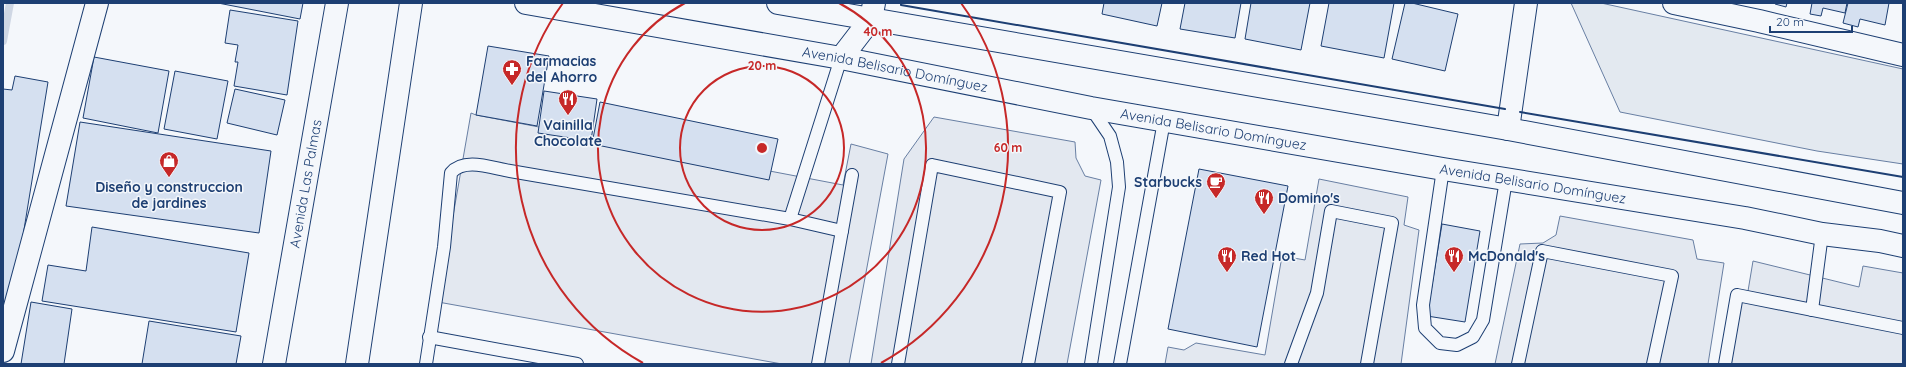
<svg xmlns="http://www.w3.org/2000/svg" width="1906" height="367" viewBox="0 0 1906 367" font-family="Quicksand,sans-serif">
	<style>
		.green { fill: #e3e9f0; stroke: #687fa3 }
		.parking { fill: #e3e8f0; stroke: #687fa3 }
		.lines { fill: none; stroke-linecap: round; stroke-linejoin: round }
		.stream { stroke: #cfd7e4; stroke-width: 8 }
		.building { fill: #d5e0f0; stroke: #1d3f73 }
		.lane-casing { stroke: #1d3f73; stroke-width: 14 }
		.street-casing { stroke: #1d3f73; stroke-width: 24 }
		.secondary-casing { stroke: #1d3f73; stroke-width: 24 }
		.primary-casing { stroke: #1d3f73; stroke-width: 24 }
		.lane { stroke: #f4f7fb; stroke-width: 12 }
		.street { stroke: #f4f7fb; stroke-width: 22 }
		.secondary { stroke: #f4f7fb; stroke-width: 22 }
		.primary { stroke: #f4f7fb; stroke-width: 22 }
		.wall { stroke: #1d3f73; stroke-width: 2 }
		.ring { fill: none; stroke: #c62828; stroke-width: 2 }
		.labels { text-anchor: middle; dominant-baseline: central; stroke-width: 3; stroke-linejoin: round; paint-order: stroke }
		.poi-label { font-size: 14px; font-weight: bold; fill: #1d3f73; stroke: #f4f7fb; text-anchor: start }
		.street-label { font-size: 14px; fill: #1d3f73; stroke: #f4f7fb }
		.centre { fill: #c62828; stroke: #f4f7fb; stroke-width: 2 }
		.ring-label { font-size: 12px; text-anchor: middle; font-weight: bold; fill: #c62828; stroke: #f4f7fb; stroke-width: 3; stroke-linejoin: round; paint-order: stroke }
	</style>
	<rect width="100%" height="100%" fill="#f4f7fb"/>
	<!-- green -->
	<polygon class="green" points="1571,3 1601,3 1903,69 1903,164 1817,151 1620,112"/>
	<!-- parking -->
	<g class="parking">
		<polygon points="471,113 476,115 843,185 851,144 888,154 849,364 782,364 438,302"/>
		<polygon points="934,117 1075,142 1076,158 1085,176 1101,180 1067,364 871,364 904,159"/>
		<polygon points="1319,179 1408,197 1404,225 1419,230 1401,364 1165,364 1168,347 1184,350 1196,343 1265,355 1282,256 1305,260"/>
		<polygon points="1560,216 1693,240 1697,259 1724,263 1708,364 1495,364 1520,244 1543,243 1556,235"/>
		<polygon points="1753,261 1859,287 1863,266 1903,273 1903,364 1725,364 1738,296 1747,297"/>
	</g>
	<g class="lines">
		<!-- stream -->
		<polyline class="stream" points="3,41 10,3"/>
	</g>
	<!-- building -->
	<g class="building">
		<polygon points="218,3 303,3 300,19"/>
		<polygon points="1104,3 1162,3 1157,26 1102,14"/>
		<polygon points="1185,3 1241,3 1235,38 1180,29"/>
		<polygon points="1251,3 1310,3 1301,50 1245,39"/>
		<polygon points="1329,3 1394,3 1384,58 1321,46"/>
		<polygon points="1405,3 1412,3 1458,14 1445,71 1392,59"/>
		<polygon points="1775,3 1787,3 1786,7 1775,4"/>
		<polygon points="1812,3 1847,3 1845,13 1823,8 1821,16 1810,14"/>
		<polygon points="1848,3 1889,3 1885,25 1860,19 1858,27 1843,23"/>
		<polygon points="230,10 298,21 287,95 234,86 238,62 235,62 238,45 225,43"/>
		<polygon points="488,46 549,56 537,126 476,115"/>
		<polygon points="94,57 169,71 158,133 83,118"/>
		<polygon points="175,71 228,81 217,139 164,129"/>
		<polygon points="15,76 48,82 8,328 3,327 3,89 12,90"/>
		<polygon points="235,89 285,100 277,135 227,123"/>
		<polygon points="544,91 597,99 591,141 538,133"/>
		<polygon points="600,102 778,139 769,180 592,144"/>
		<polygon points="80,122 271,151 259,233 66,206"/>
		<polygon points="1199,169 1288,186 1257,347 1168,329"/>
		<polygon points="1442,224 1480,231 1465,322 1427,316"/>
		<polygon points="92,227 249,253 236,332 42,301 48,265 86,271"/>
		<polygon points="31,302 72,309 64,364 21,364"/>
		<polygon points="149,321 241,336 236,364 142,364"/>
	</g>
	<g class="lines">
		<defs>
			<g id="lane">
				<polyline points="1091,108 1110,136 1117,162 1119,187 1091,364"/>
				<polyline points="1443,169 1423,305 1425,328 1440,343 1457,345 1473,337 1483,320 1506,180"/>
				<polyline points="790,219 841,58"/>
				<polyline points="1812,310 1822,234"/>
				<polyline points="429,337 577,364"/>
				<path d="M426,364L444,247L451,173C464,157 492,168 510,171L790,219L842,231"/>
				<polyline points="818,364 852,175"/>
				<polyline points="898,364 932,165 1060,192 1028,364"/>
				<polyline points="1120,364 1164,121"/>
				<polyline points="1291,364 1317,293 1331,211 1392,223 1367,364"/>
				<polyline points="1518,364 1542,251 1672,276 1653,364"/>
				<polyline points="1725,364 1737,295 1903,328"/>
			</g>
			<g id="street">
				<polyline points="1674,3 1759,21 1903,55"/>
				<polyline points="1508,129 1526,3"/>
				<polyline points="3,351 97,3"/>
			</g>
			<g id="secondary">
				<path id="s1" d="M526,3L841,58L1091,108L1443,169L1745,218L1822,234L1880,241L1903,246"/>
				<polyline points="778,3 1508,129 1903,203"/>
				<polyline points="841,58 871,19 874,3"/>
			</g>
			<g id="primary">
				<path id="s2" d="M274,364L337,3"/>
				<polyline points="357,364 411,3"/>
			</g>
		</defs>
		<!-- lane casing -->
		<use href="#lane" class="lane-casing"/>
		<!-- street casing -->
		<use href="#street" class="street-casing"/>
		<!-- secondary casing -->
		<use href="#secondary" class="secondary-casing"/>
		<!-- primary casing -->
		<use href="#primary" class="primary-casing"/>
		<!-- lane -->
		<use href="#lane" class="lane"/>
		<!-- street -->
		<use href="#street" class="street"/>
		<!-- secondary -->
		<use href="#secondary" class="secondary"/>
		<!-- primary -->
		<use href="#primary" class="primary"/>
		<!-- wall -->
		<g class="wall">
			<polyline points="901,3 901,5 1505,109"/>
			<polyline points="1520,112 1903,177"/>
		</g>
	</g>
	<!-- distance rings -->
	<g class="ring">
		<circle cx="762" cy="148" r="82"/>
		<path d="M839 3A164 164 0 1 1 685 3"/>
		<path d="M643 363A246 246 0 0 1 563 3M961 3A246 246 0 0 1 881 363"/>
	</g>
	<!-- icons -->
	<defs>
		<symbol id="pharmacy-pin" viewBox="-11 -11 22 30"><path d="M0 17L-7.5 6A9.5 9.5 0 1 1 7.5 6Z" fill="#c62828" stroke="#f4f7fb"/><path d="M-2-6h4v4h4v4h-4v4h-4v-4h-4v-4h4Z" fill="#fff"/></symbol>
		<symbol id="restaurant-pin" viewBox="-11 -11 22 30"><path d="M0 17L-7.5 6A9.5 9.5 0 1 1 7.5 6Z" fill="#c62828" stroke="#f4f7fb"/><path d="M-5-6h1v4h1v-4h1v4h1v-4h1v5L-1.5 .5V6h-2V.5L-5-1ZM5-6V6H3V1.5H1.5Q1.5-4 5-6Z" fill="#fff"/></symbol>
		<symbol id="shop-pin" viewBox="-11 -11 22 30"><path d="M0 17L-7.5 6A9.5 9.5 0 1 1 7.5 6Z" fill="#c62828" stroke="#f4f7fb"/><path d="M-5-2.5h2.3a2.7 3.5 0 0 1 5.4 0H5L5.5 6h-11ZM-1.5-2.5h3a1.5 2.3 0 0 0-3 0Z" fill="#fff"/></symbol>
		<symbol id="cafe-pin" viewBox="-11 -11 22 30"><path d="M0 17L-7.5 6A9.5 9.5 0 1 1 7.5 6Z" fill="#c62828" stroke="#f4f7fb"/><path d="M-5.5-4.5H6V0H3Q3 3.5 0 3.5H-2.5Q-5.5 3.5-5.5 0ZM3-3.2v2h1.7v-2ZM-6 4.5H4V6H-6Z" fill="#fff"/></symbol>
	</defs>
	<g fill-rule="evenodd">
		<use href="#pharmacy-pin" x="501" y="58" width="22" height="30"/>
		<use href="#restaurant-pin" x="557" y="88" width="22" height="30"/>
		<use href="#shop-pin" x="158" y="150" width="22" height="30"/>
		<use href="#cafe-pin" x="1205" y="171" width="22" height="30"/>
		<use href="#restaurant-pin" x="1253" y="187" width="22" height="30"/>
		<use href="#restaurant-pin" x="1216" y="245" width="22" height="30"/>
		<use href="#restaurant-pin" x="1443" y="245" width="22" height="30"/>
	</g>
	<g class="labels">
		<!-- poi labels -->
		<g class="poi-label">
			<text x="526" y="61">Farmacias<tspan x="526" dy="16">del Ahorro</tspan></text>
			<text x="568" y="125" text-anchor="middle">Vainilla<tspan x="568" dy="16">Chocolate</tspan></text>
			<text x="1202" y="182" text-anchor="end">Starbucks</text>
			<text x="169" y="187" text-anchor="middle">Diseño y construccion<tspan x="169" dy="16">de jardines</tspan></text>
			<text x="1278" y="198">Domino's</text>
			<text x="1241" y="256">Red Hot</text>
			<text x="1468" y="256">McDonald's</text>
		</g>
		<!-- street labels -->
		<g class="street-label">
			<text stroke="none"><textPath href="#s1" startOffset="375">Avenida Belisario Domínguez</textPath></text>
			<text stroke="none"><textPath href="#s1" startOffset="699">Avenida Belisario Domínguez</textPath></text>
			<text stroke="none"><textPath href="#s2" startOffset="183">Avenida Las Palmas</textPath></text>
			<text stroke="none"><textPath href="#s1" startOffset="1023">Avenida Belisario Domínguez</textPath></text>
		</g>
	</g>
	<circle cx="762" cy="148" r="6" class="centre"/>
	<g class="ring-label">
		<text x="878" y="36">40 m</text>
		<text x="762" y="70">20 m</text>
		<text x="1008" y="152">60 m</text>
	</g>
	<!-- border -->
	<rect width="1906" height="367" fill="none" stroke="#1d3f73" stroke-width="8"/>
	<!-- scale -->
	<path d="M1770 26v6h82v-6" fill="none" stroke="#1d3f73" stroke-width="2"/>
	<text x="1776" y="26" font-size="12" fill="#1d3f73" stroke="#f4f7fb" stroke-width="3" paint-order="stroke">20 m</text>
</svg>
